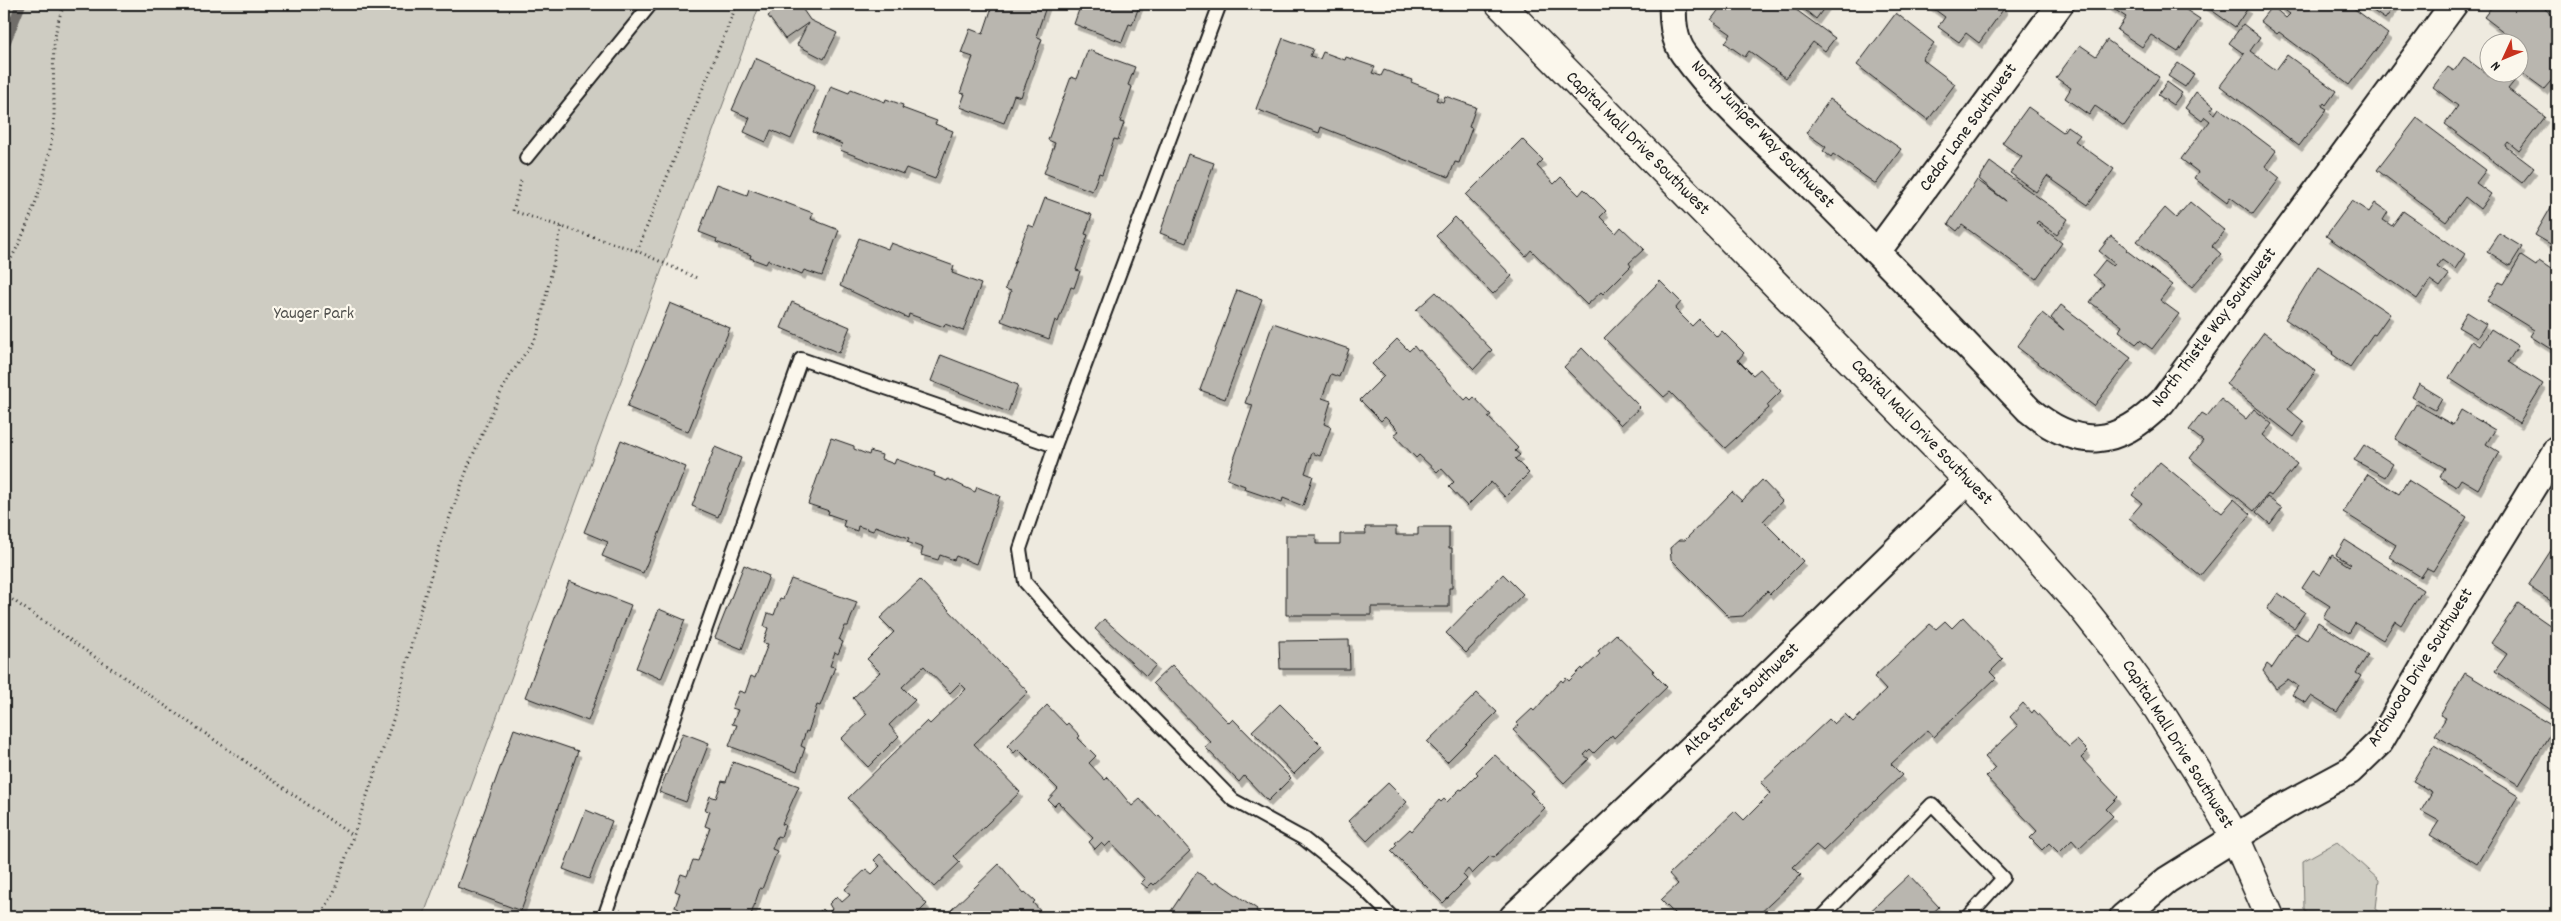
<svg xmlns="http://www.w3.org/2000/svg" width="2561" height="921" viewBox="0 0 2561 921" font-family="Dekko,sans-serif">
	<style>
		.green { fill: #ceccc2; stroke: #75746f }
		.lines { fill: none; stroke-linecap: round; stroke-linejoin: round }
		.stream { stroke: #6f6d69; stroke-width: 10 }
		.building { fill: #b9b6af; stroke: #1c1c1c; filter: url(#shadow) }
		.service-casing { stroke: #1c1c1c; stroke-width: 16 }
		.minor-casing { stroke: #1c1c1c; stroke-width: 30 }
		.tertiary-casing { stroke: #1c1c1c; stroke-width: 31 }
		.path { stroke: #1c1c1c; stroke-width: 3; stroke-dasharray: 1 4; stroke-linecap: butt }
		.service { stroke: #fbf7ec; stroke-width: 12 }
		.minor { stroke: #fbf7ec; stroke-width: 26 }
		.tertiary { stroke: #fbf7ec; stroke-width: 28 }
		.labels { text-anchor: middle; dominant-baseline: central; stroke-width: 4.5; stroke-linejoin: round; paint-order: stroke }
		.street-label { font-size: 18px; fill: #1c1c1c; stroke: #fbf7ec }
		.park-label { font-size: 18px; fill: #51514e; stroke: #fbf7ec }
	</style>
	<defs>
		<filter id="shadow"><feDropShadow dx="3" dy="5.5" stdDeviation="0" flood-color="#0004"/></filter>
	</defs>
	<rect width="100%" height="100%" fill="#eeeadf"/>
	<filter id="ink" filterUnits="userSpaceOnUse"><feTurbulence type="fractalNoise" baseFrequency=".02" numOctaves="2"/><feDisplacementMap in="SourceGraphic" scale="10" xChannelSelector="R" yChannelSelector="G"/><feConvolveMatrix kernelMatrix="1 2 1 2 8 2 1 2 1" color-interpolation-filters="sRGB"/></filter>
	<g filter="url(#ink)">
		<!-- green -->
		<g class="green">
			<polygon points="4,4 760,4 423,917 4,917"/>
			<polygon points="2337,842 2379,880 2376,909 2387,917 2312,917 2304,910 2303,861"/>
		</g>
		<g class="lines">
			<!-- stream -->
			<polyline class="stream" points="4,46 21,4"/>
		</g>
		<!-- building -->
		<g class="building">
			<polygon points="784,4 799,4 810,20 837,33 824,59 797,45 808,23 785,39 768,16"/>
			<polygon points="993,4 1047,4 1036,36 1042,39 1021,97 1014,95 1004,123 960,107 965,94 960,93 973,57 961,53 970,29 983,34"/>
			<polygon points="1081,4 1140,4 1132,25 1129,24 1122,42 1074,24"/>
			<polygon points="1723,4 1788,4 1835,38 1825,51 1813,42 1786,78 1749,51 1745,57 1725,43 1731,34 1711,20"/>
			<polygon points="1800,4 1827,4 1816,19 1799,5"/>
			<polygon points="1927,4 2001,4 2005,7 1979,43 1966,33 1959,42 1938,27 1945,17"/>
			<polygon points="2106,4 2177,4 2200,19 2178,52 2151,35 2142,47 2117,30 2126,17"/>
			<polygon points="2203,4 2242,4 2248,8 2235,27"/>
			<polygon points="2281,4 2348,4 2388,34 2349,85 2279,32 2277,34 2260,21 2272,6 2286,18 2290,14 2279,6"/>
			<polygon points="2363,4 2396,4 2385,19"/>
			<polygon points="2494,4 2549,4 2545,9 2557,19 2557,74 2544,89 2518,70 2518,42 2504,42 2509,36 2484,17"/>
			<polygon points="1896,13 1934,43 1922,59 1955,84 1928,120 1857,65"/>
			<polygon points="2243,24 2260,37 2250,51 2276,70 2287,55 2336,91 2326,105 2324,103 2322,106 2327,109 2299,146 2220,86 2244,54 2229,43"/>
			<polygon points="1283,38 1313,49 1310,56 1320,59 1323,52 1345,60 1346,57 1375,67 1372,73 1381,76 1384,70 1412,80 1411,82 1439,93 1436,100 1443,102 1445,96 1476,107 1469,127 1472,128 1459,163 1455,162 1449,177 1321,127 1319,133 1256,109"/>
			<polygon points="2107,40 2159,77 2124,126 2095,106 2089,115 2065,98 2071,88 2056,78 2080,45 2096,56"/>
			<polygon points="1088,50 1135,67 1128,85 1132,87 1120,122 1124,123 1118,140 1114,139 1102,174 1099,173 1092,191 1044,173 1055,143 1048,140 1071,77 1077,79"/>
			<polygon points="2464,57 2491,77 2495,72 2507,72 2516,79 2508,89 2545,117 2519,151 2508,142 2505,146 2534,168 2522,183 2445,124 2458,106 2433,87 2448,67 2454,71"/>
			<polygon points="755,58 815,85 791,139 771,130 766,142 744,132 750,118 732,110"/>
			<polygon points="2178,63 2194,74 2185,87 2168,76"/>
			<polygon points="2167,82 2182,93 2173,105 2158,95"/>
			<polygon points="831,86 849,93 851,89 885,102 886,99 903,105 902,108 937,121 935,124 953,131 935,179 906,168 903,174 840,150 842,144 813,132"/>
			<polygon points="2196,92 2214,106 2210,111 2215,114 2219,108 2276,151 2265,166 2280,178 2253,214 2230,197 2227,203 2194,178 2198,172 2181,159 2210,121 2205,117 2202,121 2185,108"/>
			<polygon points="1830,99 1901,149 1876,184 1833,154 1831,157 1823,151 1826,147 1806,133"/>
			<polygon points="2028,107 2063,132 2067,126 2080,135 2075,141 2114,169 2088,205 2047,176 2036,192 2010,173 2022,157 2002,143"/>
			<polygon points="2417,118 2486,170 2476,183 2491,194 2480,209 2465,197 2446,222 2377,170"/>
			<polygon points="1522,139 1543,160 1537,166 1554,184 1561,177 1579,195 1584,189 1606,211 1600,217 1616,233 1621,227 1644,249 1629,263 1631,266 1603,294 1601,292 1587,305 1531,250 1526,256 1466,195"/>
			<polygon points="1188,154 1214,163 1186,243 1160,233"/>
			<polygon points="1990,162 2068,219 2057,235 2038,221 2036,223 2062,243 2036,279 1962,225 1957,231 1948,224 1977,180 2006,201 1979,179"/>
			<polygon points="717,184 747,195 749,189 813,213 811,219 839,230 822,276 804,270 802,274 768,260 766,264 750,258 751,255 716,242 717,239 699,232"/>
			<polygon points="2557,197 2557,248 2535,235"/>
			<polygon points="1045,198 1092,215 1085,234 1088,235 1076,270 1080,271 1074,288 1071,287 1058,322 1055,320 1049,339 1001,321 1011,291 1005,289 1028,225 1034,227"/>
			<polygon points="2352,201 2369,212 2375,203 2388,212 2383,220 2392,226 2403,211 2465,254 2455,269 2442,260 2437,267 2449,275 2440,287 2430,280 2417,299 2326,236"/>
			<polygon points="2190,202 2225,231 2212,246 2221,254 2192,287 2137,241 2165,208 2176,218"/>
			<polygon points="1455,217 1512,276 1493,294 1436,236"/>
			<polygon points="2499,233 2522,247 2510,266 2487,251"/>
			<polygon points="2111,236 2128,249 2126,250 2172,285 2160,300 2179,314 2152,349 2140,340 2136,344 2119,331 2122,326 2090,302 2104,284 2093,275 2105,260 2113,266 2115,264 2099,251"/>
			<polygon points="859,238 888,249 891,243 954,266 952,273 981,284 963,331 945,324 944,327 909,314 908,318 840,286"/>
			<polygon points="2521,256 2536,266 2539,261 2557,273 2557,346 2555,344 2552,350 2530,336 2534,330 2487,301 2499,282 2504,284"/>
			<polygon points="2318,266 2390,314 2375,335 2373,334 2350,367 2332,354 2334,352 2285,319"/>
			<polygon points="1660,281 1681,302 1675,309 1692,326 1699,319 1717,337 1722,331 1744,353 1738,360 1753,375 1760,369 1781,391 1767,405 1769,408 1725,448 1670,392 1664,397 1604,338"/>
			<polygon points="1237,290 1262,299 1225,399 1200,390"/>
			<polygon points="1436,292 1492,350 1474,369 1416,310"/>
			<polygon points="792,302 850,327 839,353 781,328"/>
			<polygon points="670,303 730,328 688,432 627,407"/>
			<polygon points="2061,305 2131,358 2094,406 2017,347 2042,313 2064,330 2051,318"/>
			<polygon points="2467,312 2486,324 2477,338 2458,327"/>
			<polygon points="1273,323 1349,349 1339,377 1331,374 1322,398 1331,401 1324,424 1331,427 1320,456 1312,453 1305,473 1313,476 1303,506 1283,498 1282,502 1244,489 1245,486 1227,479 1253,405 1245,403"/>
			<polygon points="2491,329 2518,346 2508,362 2543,384 2519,423 2449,378 2472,341 2480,346"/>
			<polygon points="2264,332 2316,371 2288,409 2304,422 2294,437 2226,384"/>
			<polygon points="1397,339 1409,351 1414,346 1418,351 1420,350 1465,400 1468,397 1471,400 1474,397 1491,415 1488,417 1518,448 1515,451 1520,455 1515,459 1529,473 1505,497 1491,482 1467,506 1449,487 1454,482 1441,468 1437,472 1419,455 1416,458 1394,435 1399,431 1385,417 1381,421 1360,400 1384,376 1372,364"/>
			<polygon points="1582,348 1640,407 1621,425 1564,367"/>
			<polygon points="941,355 1018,385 1008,412 931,381"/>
			<polygon points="2419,384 2442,398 2435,410 2412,397"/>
			<polygon points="2221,399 2246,419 2254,409 2272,424 2263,435 2297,464 2271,496 2268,494 2254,511 2190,458 2203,441 2189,430 2202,413 2207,416"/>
			<polygon points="2416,404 2453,425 2461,410 2495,430 2486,444 2499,452 2478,489 2461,479 2456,487 2440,477 2445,468 2395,439"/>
			<polygon points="831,438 854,446 854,449 869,455 870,451 882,455 881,459 894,464 896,459 935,473 934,476 947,481 948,479 975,492 977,487 1000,496 976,564 956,556 954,560 940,555 938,560 921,555 923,548 907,542 909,538 875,526 873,531 858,526 857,531 843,526 845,520 828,514 829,511 808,504"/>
			<polygon points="621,440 686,467 643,573 602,556 608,542 584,532"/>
			<polygon points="2364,445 2393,464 2385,477 2354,460"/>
			<polygon points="715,447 741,458 718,517 692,506"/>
			<polygon points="2160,462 2222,513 2234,499 2251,514 2200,576 2129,518 2142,503 2132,495"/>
			<polygon points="2368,474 2399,494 2408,480 2467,517 2433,571 2427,568 2421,577 2389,557 2396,545 2343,512"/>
			<polygon points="1762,480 1782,501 1763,521 1803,561 1770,594 1767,591 1743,616 1729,617 1671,559 1670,548 1679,540 1685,540 1732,492 1742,501"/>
			<polygon points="2267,497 2282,508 2270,524 2256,512"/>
			<polygon points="1365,527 1396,527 1396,535 1418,535 1418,527 1449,527 1449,548 1452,548 1452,588 1449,588 1449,607 1371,607 1371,615 1286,615 1286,535 1316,535 1316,544 1340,544 1340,534 1366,534"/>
			<polygon points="2345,540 2423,590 2401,625 2395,621 2383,640 2355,623 2349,633 2323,617 2330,606 2302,588 2313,571 2320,575 2332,555 2349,566 2351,564 2336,555"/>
			<polygon points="2557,541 2557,605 2528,586"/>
			<polygon points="744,565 769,576 742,649 715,638"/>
			<polygon points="1503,574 1523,594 1466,653 1446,633"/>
			<polygon points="791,579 857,602 848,626 845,626 839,640 843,642 838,654 835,652 830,666 835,667 820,706 817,705 808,732 806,731 801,746 805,748 797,771 729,746 737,725 732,724 738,710 732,708 739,691 745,693 751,676 755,678 768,644 763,643 768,628 764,626 768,613 774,615 780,598 783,599"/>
			<polygon points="920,580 1028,692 974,744 1020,792 954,856 960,862 934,887 848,798 927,721 930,724 966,689 960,683 950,693 924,666 902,687 915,700 889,725 899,736 868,767 841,739 867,714 853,698 880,672 867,659 894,632 880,618"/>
			<polygon points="569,581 631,605 588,721 525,697"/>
			<polygon points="2278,593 2305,612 2294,628 2267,609"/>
			<polygon points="2518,603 2557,630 2557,701 2551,710 2495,671 2507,654 2491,643"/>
			<polygon points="659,609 685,620 661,679 636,668"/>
			<polygon points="1963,617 2003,659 1990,672 1996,678 1934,737 1928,730 1891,764 1902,775 1823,851 1816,845 1793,867 1801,875 1756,917 1678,917 1661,900 1678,884 1669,874 1735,811 1744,820 1771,793 1761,783 1829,719 1834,724 1845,714 1853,722 1886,690 1874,677 1930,624 1936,629 1945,621 1952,628"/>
			<polygon points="1104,619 1156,665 1146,676 1095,629"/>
			<polygon points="2318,622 2368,655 2356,673 2361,676 2337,712 2311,696 2306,703 2292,695 2298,686 2288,679 2276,688 2263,671 2267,664 2272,668 2295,633 2307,640"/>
			<polygon points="1616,634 1654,671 1652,672 1667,687 1614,738 1612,735 1594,753 1590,749 1584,755 1589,759 1564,783 1513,730 1519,725 1517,723 1532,709 1534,711 1561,680 1563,682 1566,678 1569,681 1582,668 1583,670 1600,654 1598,651"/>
			<polygon points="1349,640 1350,669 1280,669 1279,641"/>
			<polygon points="1172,665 1229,723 1233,719 1291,778 1268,801 1244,776 1239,782 1205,747 1211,742 1153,683"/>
			<polygon points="2465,673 2554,727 2519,785 2435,735 2446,718 2440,715"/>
			<polygon points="1477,693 1497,712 1447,762 1427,742"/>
			<polygon points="2023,703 2032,713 2034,710 2069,747 2077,740 2088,751 2081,758 2118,797 2106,809 2113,816 2079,848 2072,840 2059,853 2049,843 2042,850 2030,838 2037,831 1986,777 1995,768 1985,757 2018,726 2010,717"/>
			<polygon points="1280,704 1322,746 1294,774 1252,731"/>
			<polygon points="1047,705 1066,725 1068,723 1080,736 1078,738 1096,756 1089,763 1105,780 1108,777 1132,806 1140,799 1157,817 1159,815 1190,851 1154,885 1152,883 1147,888 1141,883 1145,879 1110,842 1105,847 1101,843 1095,849 1089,842 1093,838 1058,802 1054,806 1048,800 1058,789 1018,749 1014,753 1007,746"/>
			<polygon points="514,729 578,751 521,911 457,887"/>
			<polygon points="683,733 709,743 686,802 659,792"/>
			<polygon points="2434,745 2518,796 2477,864 2430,835 2439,821 2421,811 2432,792 2413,781"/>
			<polygon points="1494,754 1533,791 1530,793 1545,808 1493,858 1490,856 1472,874 1468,869 1463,875 1467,879 1443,903 1391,851 1397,845 1395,843 1410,829 1412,831 1439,800 1441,802 1444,799 1447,802 1460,789 1462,790 1478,774 1476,772"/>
			<polygon points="733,762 799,786 782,824 785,825 781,837 777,836 772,849 777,851 762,889 760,888 751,915 676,917 679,909 675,907 680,893 675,891 681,874 687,876 693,860 698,861 710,828 705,826 710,811 705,810 710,796 716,798 722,781 726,782"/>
			<polygon points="1388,783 1407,802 1367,841 1348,821"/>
			<polygon points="586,810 612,821 589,879 563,869"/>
			<polygon points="880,854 927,904 914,917 814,917 822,909 827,914 832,909 829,904 837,896 842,902 850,895 845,889 866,869 872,874 880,866 874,860"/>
			<polygon points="999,864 1024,893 1025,892 1035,901 1033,903 1044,915 1046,913 1050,917 956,917 950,911"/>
			<polygon points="1197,872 1214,884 1216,881 1257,909 1256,911 1265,917 1167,917"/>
			<polygon points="1909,875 1939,907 1928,917 1864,917"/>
			<polygon points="620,910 638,917 617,917"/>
			<polygon points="550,911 566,917 547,917"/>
		</g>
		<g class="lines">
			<defs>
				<g id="service">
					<polyline points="1220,4 1055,446 1020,549 1025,582 1070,633 1233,800 1304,839 1354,879 1392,917"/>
					<polyline points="526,158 651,4"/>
					<polyline points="604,917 801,359 1055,446"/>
					<polyline points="1822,917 1932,804 2003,878 1968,917"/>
				</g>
				<g id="minor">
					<path d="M1673,4C1672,20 1674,41 1684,54C1719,103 1773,148 1815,190C1888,262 1958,336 2029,410C2079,451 2118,447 2162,402L2454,4"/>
					<polyline points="1877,252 2060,4"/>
					<polyline points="1513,917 1748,695 1968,480"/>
					<polyline points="2123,917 2167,880 2287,805 2350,771 2380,742 2434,649 2557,449"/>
				</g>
				<polyline id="tertiary" points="1500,4 1968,480 2080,605 2111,644 2158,709 2197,771 2235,837 2270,917"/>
			</defs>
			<!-- service casing -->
			<use href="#service" class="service-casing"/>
			<!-- minor casing -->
			<use href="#minor" class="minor-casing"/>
			<!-- tertiary casing -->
			<use href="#tertiary" class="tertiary-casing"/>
			<!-- path -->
			<g class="path">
				<polyline points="521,181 513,211 637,251 697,278"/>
				<polyline points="637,251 737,4"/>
				<path d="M4,271C29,231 52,163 54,116C55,81 48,36 65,4"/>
				<polyline points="4,594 353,836"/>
				<polyline points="319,917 333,895 394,717 417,621 444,533 469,464 499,396 509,377 537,336 562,225"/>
			</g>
			<!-- service -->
			<use href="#service" class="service"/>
			<!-- minor -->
			<use href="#minor" class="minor"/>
			<!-- tertiary -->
			<use href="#tertiary" class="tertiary"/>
		</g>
	</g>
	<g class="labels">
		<!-- street labels -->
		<g class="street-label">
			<text transform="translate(1969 128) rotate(-54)">Cedar Lane Southwest</text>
			<text transform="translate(1762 135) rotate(46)">North Juniper Way Southwest</text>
			<text transform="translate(1637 144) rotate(45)">Capital Mall Drive Southwest</text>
			<text transform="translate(2215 328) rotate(-53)">North Thistle Way Southwest</text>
			<text transform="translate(1921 433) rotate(46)">Capital Mall Drive Southwest</text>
			<text transform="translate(2421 668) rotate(-58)">Archwood Drive Southwest</text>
			<text transform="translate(1742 700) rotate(-44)">Alta Street Southwest</text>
			<text transform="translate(2177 745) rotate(58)">Capital Mall Drive Southwest</text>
		</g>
		<!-- park labels -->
		<g class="park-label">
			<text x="314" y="314">Yauger Park</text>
		</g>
	</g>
	<!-- margin -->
	<rect width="2561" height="921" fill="none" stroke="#fbf7ec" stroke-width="20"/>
	<rect x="10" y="10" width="2541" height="901" fill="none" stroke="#1c1c1c" stroke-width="2" filter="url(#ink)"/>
	<!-- north arrow -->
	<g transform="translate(2504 58) rotate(226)"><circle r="24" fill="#fbf7ec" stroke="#a29f99"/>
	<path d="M0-4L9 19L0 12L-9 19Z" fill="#c8321e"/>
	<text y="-8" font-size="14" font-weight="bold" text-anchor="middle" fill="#1c1c1c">N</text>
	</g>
</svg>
